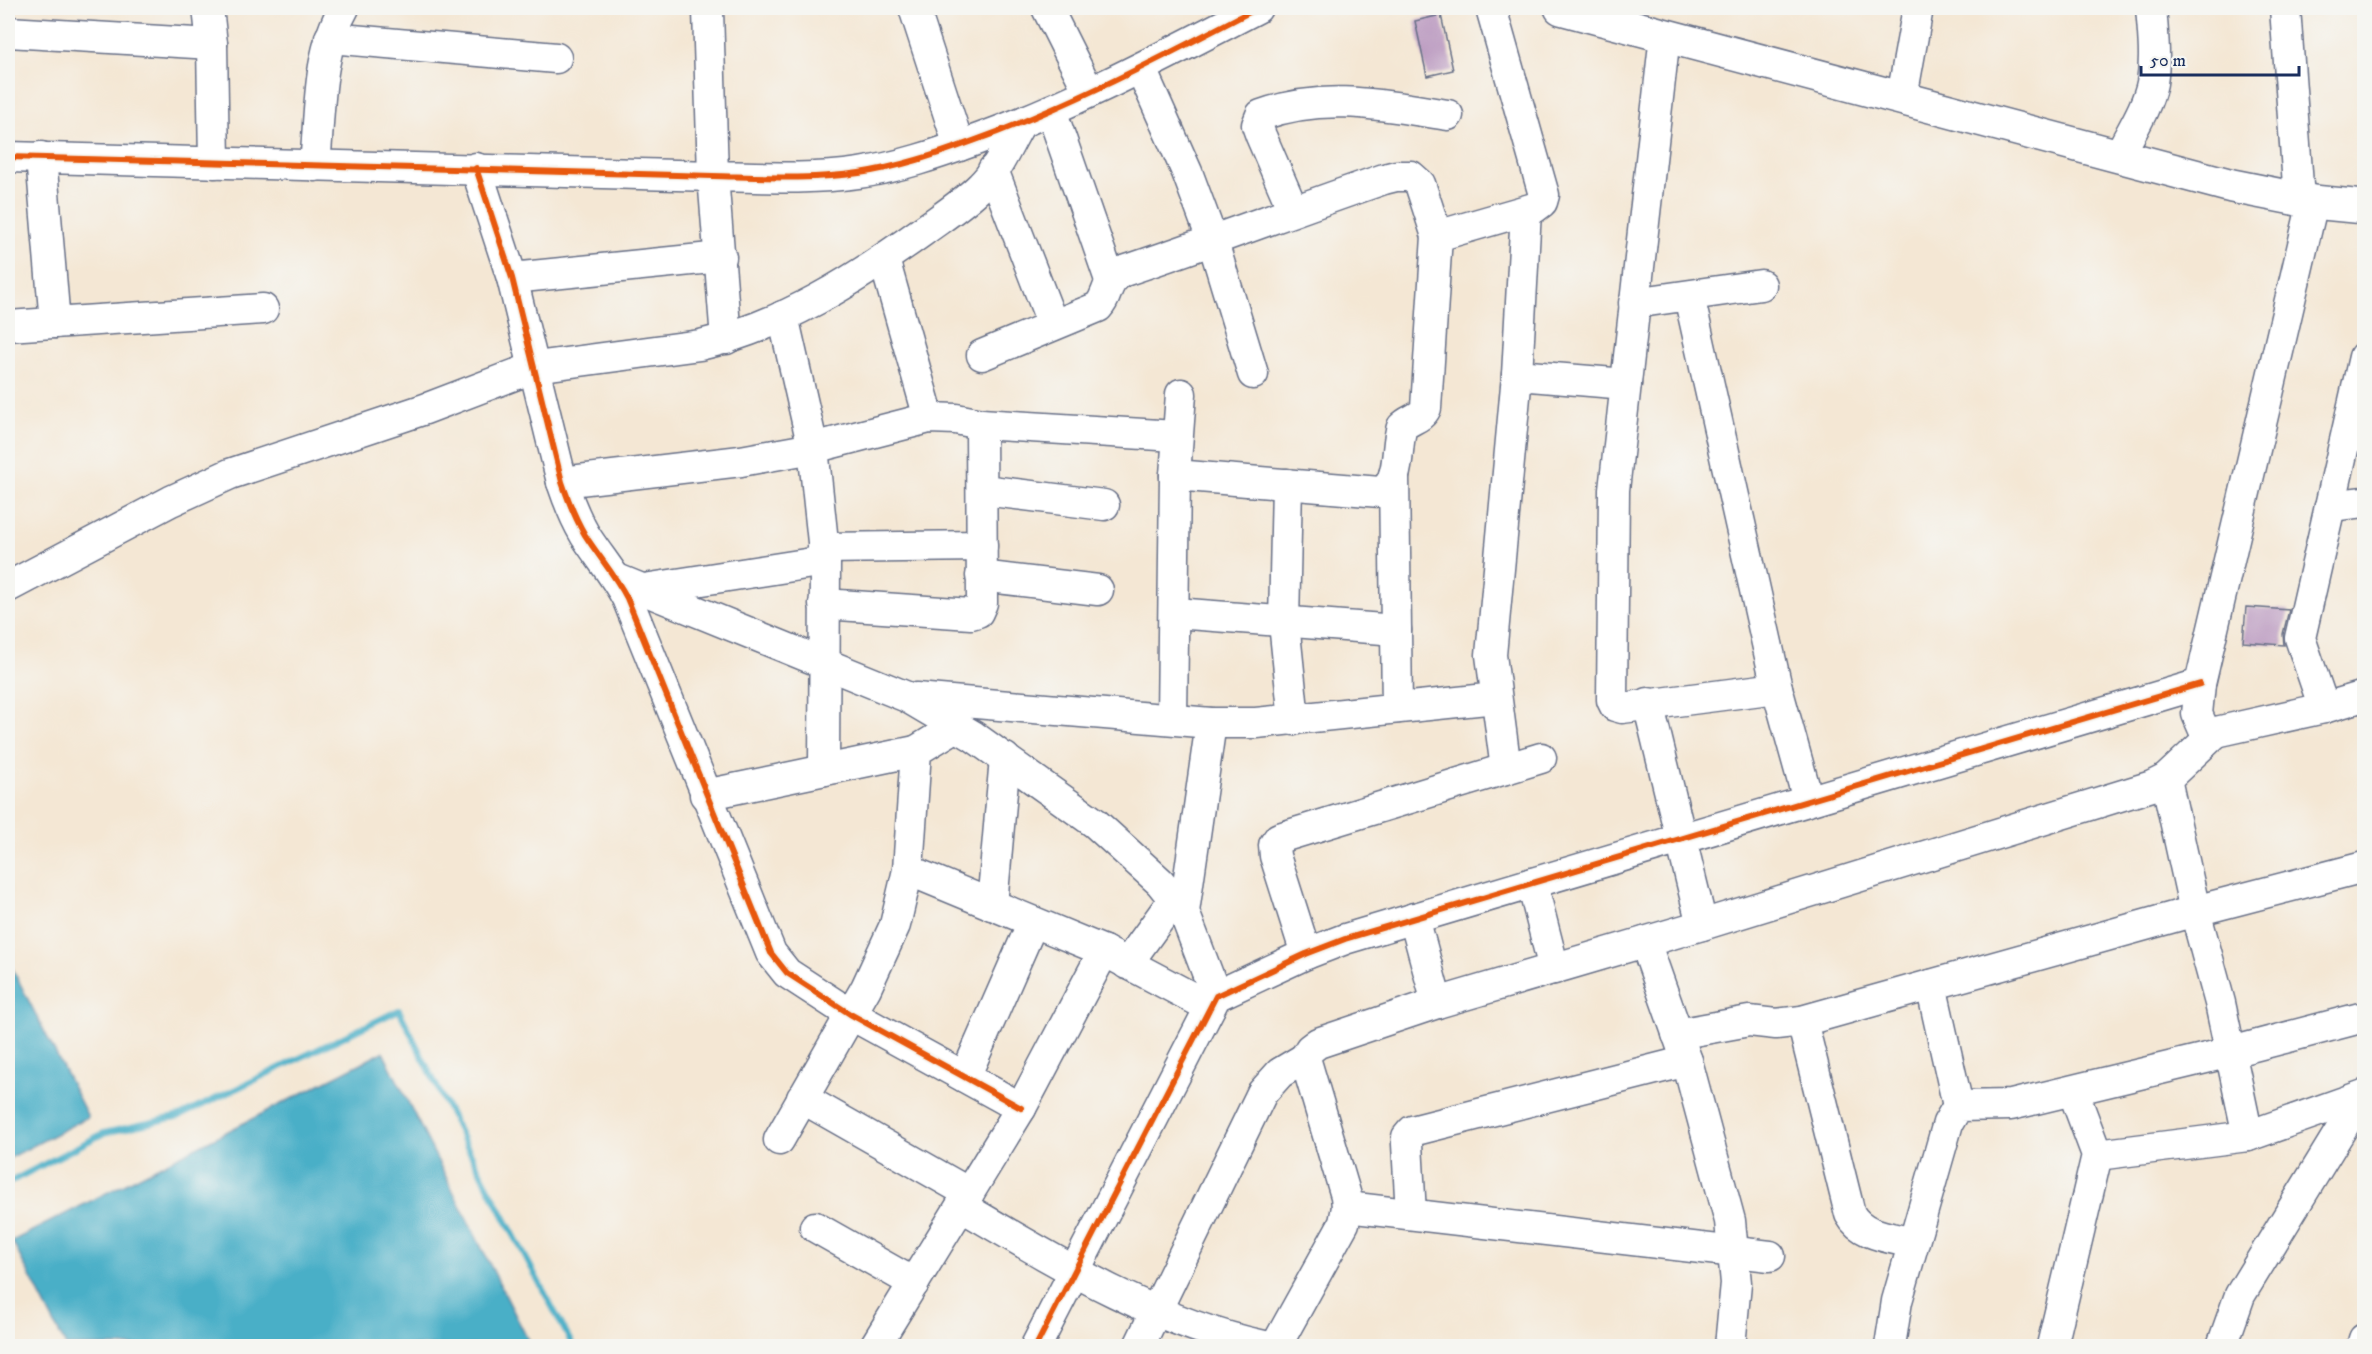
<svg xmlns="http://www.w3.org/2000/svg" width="2372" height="1354" viewBox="0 0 2372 1354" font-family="'IM FELL DW Pica',serif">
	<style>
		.water { fill: #48afc7; stroke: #326f92; stroke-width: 1.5 }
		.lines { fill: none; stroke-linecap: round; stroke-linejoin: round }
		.stream { stroke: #48afc7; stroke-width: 6 }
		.building { fill: #bc9bc1 }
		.minor-casing { stroke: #676f87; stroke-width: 33 }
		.major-casing { stroke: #676f87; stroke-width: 36 }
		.minor { stroke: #fff; stroke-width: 30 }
		.major { stroke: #fff; stroke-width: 33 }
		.cycleway-casing { stroke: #f6f6f2; stroke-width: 10 }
		.cycleway { stroke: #e8590c; stroke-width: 6 }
	</style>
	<rect width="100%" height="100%" fill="#f6f6f2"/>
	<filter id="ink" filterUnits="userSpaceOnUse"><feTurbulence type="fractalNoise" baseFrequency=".0167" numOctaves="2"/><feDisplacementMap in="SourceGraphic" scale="12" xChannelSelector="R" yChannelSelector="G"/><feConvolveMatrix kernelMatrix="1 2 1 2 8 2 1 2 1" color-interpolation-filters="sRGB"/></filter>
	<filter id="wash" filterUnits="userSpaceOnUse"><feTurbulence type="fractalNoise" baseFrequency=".008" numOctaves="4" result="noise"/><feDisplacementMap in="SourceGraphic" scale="24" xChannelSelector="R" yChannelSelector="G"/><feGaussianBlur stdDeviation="1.35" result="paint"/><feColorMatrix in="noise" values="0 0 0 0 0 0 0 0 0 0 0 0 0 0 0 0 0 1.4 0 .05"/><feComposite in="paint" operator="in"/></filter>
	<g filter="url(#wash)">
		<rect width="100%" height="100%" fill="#f4e7d4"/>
		<!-- water -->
		<g class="water">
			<polygon points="8,960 88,1117 8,1159"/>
			<polygon points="383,1052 531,1346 66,1346 12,1241"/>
		</g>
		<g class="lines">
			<!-- stream -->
			<polyline class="stream" points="8,1183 104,1133 180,1116 399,1010 466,1145 573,1346"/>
		</g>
		<g id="blocks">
			<!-- building -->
			<g class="building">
				<polygon points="1441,15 1453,70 1427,76 1415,21"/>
				<polygon points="2246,607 2289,610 2283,634 2284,645 2243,642"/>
			</g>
		</g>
	</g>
	<g filter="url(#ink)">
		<use href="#blocks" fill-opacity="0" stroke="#676f87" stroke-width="1.5"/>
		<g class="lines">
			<defs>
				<g id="minor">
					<polyline points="208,8 212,44 214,163"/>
					<polyline points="914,8 959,146"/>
					<polyline points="1047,8 1089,92"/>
					<polyline points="2285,8 2299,199"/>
					<polyline points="708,10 713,176 726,339"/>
					<polyline points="8,32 212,44"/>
					<polyline points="1665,35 1614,490 1612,700 1615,706 1622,708 1777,688"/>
					<polyline points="330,38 556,58"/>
					<polyline points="1141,69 1187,172 1213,242 1253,374"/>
					<polyline points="1902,97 1918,8"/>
					<polyline points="1051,110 1110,280"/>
					<path d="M2119,156C2130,133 2147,108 2152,83C2156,58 2153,32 2151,8"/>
					<path d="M8,157L713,176C761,177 811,180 859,173C899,167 935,155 973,141C1071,106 1164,56 1257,8"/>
					<polyline points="41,157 55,323"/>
					<path d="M315,166C320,114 317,54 344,8"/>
					<path d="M476,168L512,278L562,482C568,500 575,518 585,535C599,557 615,575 627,598L771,953L787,973L850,1014L1021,1108"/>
					<polyline points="993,170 1053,325"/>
					<polyline points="2313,202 2200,684 2197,714 2204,730 2216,732 2324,708 2364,696"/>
					<path d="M1293,210L1261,136L1257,125L1261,115C1325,92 1383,105 1448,115"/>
					<polyline points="1437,236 1534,208 1542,202 1544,195 1491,8"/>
					<polyline points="884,259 929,418"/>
					<polyline points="512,278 721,257"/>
					<polyline points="1689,296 1777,688 1808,800"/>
					<polyline points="1634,303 1761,285"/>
					<polyline points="783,316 813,448 825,561 824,770"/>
					<polyline points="8,326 263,309"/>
					<path d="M982,355L1098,307C1110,294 1103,285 1121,272C1209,243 1296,209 1384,179L1396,176H1411L1420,184L1437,236L1426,408C1421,419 1409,419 1402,427C1395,446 1402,484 1380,492L1175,475"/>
					<polyline points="1517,375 1626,384"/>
					<polyline points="1394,475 1397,708"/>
					<polyline points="562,482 741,461 813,448 929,418 956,419 981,424 1176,436"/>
					<polyline points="1287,484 1284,623 1294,720"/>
					<polyline points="983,490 1104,505"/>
					<polyline points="2330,506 2364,502"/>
					<polyline points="823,548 982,546"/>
					<polyline points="981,576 1098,590"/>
					<polyline points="617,579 907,697 973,736 1095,823 1160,882 1184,912 1216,996"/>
					<path d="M8,587L171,501L230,474L425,409L535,367L700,345C783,326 855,280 923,231C942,217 964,203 981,186C998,170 1008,144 1020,124"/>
					<polyline points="644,589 825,561"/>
					<polyline points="824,604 971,614 978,612 982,603 981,424"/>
					<polyline points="1175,613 1396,630"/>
					<polyline points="916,698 1211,723 1256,723 1496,698"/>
					<polyline points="1648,703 1702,925"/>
					<polyline points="2324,708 2300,638 2364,357"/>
					<polyline points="1172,719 1175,475 1181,394"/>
					<polyline points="1506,769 1491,655 1517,375 1526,211"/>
					<polyline points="2166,779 2195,911 2220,1003 2248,1136"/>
					<polyline points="705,795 916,751"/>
					<polyline points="908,870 1104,951 1210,1007"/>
					<polyline points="1532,883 1554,969"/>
					<polyline points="992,905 1005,758"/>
					<polyline points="1184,912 1211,723"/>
					<polyline points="1414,918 1437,1003"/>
					<polyline points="1645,942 1687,1061 1730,1221 1736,1283 1730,1346"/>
					<polyline points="1306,954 1275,856 1274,845 1279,838 1541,758"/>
					<polyline points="1127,964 1174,899"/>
					<polyline points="1931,985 1958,1106"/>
					<path d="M1802,1021L1850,1214C1862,1236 1890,1237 1913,1243"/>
					<polyline points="1677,1034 1749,1021 1776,1024 1802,1021 2195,911 2364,867"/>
					<polyline points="965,1077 1033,922"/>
					<polyline points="802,1098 969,1193"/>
					<polyline points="779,1140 866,988 895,925 908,870 916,751 957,726"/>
					<polyline points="2097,1155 2248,1136 2364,1095"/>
					<path d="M961,1206C1056,1262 1155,1323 1264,1346"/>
					<polyline points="1347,1207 1770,1256"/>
					<polyline points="1411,1214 1407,1144 1407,1137 1412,1131 1687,1061"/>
					<polyline points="815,1227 914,1283"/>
					<polyline points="875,1346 1021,1108 1104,951"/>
					<polyline points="1036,1346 1216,996 1306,954 1345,939 2200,684"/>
					<polyline points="1139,1346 1262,1093 1280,1073 1305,1058"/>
					<polyline points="1276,1346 1344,1223 1347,1207 1346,1196 1305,1058 1310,1049 1318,1043 1437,1003 1702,925 2152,786 2166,779 2216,732"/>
					<polyline points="1890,1346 1897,1301 1948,1123 1958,1106 2011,1105 2231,1052 2364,1017"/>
					<polyline points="2052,1346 2097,1155 2073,1091"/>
					<polyline points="2222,1346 2240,1295 2361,1097"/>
					<polyline points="2362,1346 2364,1339"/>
				</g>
				<polyline id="major" points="1561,8 2232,186 2313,202 2364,207"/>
			</defs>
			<!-- minor casing -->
			<use href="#minor" class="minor-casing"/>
			<!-- major casing -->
			<use href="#major" class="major-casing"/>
			<!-- minor -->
			<use href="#minor" class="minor"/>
			<!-- major -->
			<use href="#major" class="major"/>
			<defs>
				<g id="cycleway">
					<path d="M8,157L713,176C761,177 811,180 859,173C899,167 935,155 973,141C1071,106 1164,56 1257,8"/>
					<path d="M476,168L512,278L562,482C568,500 575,518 585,535C599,557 615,575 627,598L771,953L787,973L850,1014L1021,1108"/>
					<polyline points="1036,1346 1216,996 1306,954 1345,939 2200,684"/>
				</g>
			</defs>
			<!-- cycleway casing -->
			<use href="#cycleway" class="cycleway-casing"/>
			<!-- cycleway -->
			<use href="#cycleway" class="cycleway"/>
		</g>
	</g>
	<!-- margin -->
	<rect width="2372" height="1354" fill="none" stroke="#f6f6f2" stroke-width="30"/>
	<!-- scale -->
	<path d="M2141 66v9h158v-9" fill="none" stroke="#1b2f5e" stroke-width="3"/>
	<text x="2150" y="66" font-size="18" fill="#1b2f5e" stroke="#f6f6f2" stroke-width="4.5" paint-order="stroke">50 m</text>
</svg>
